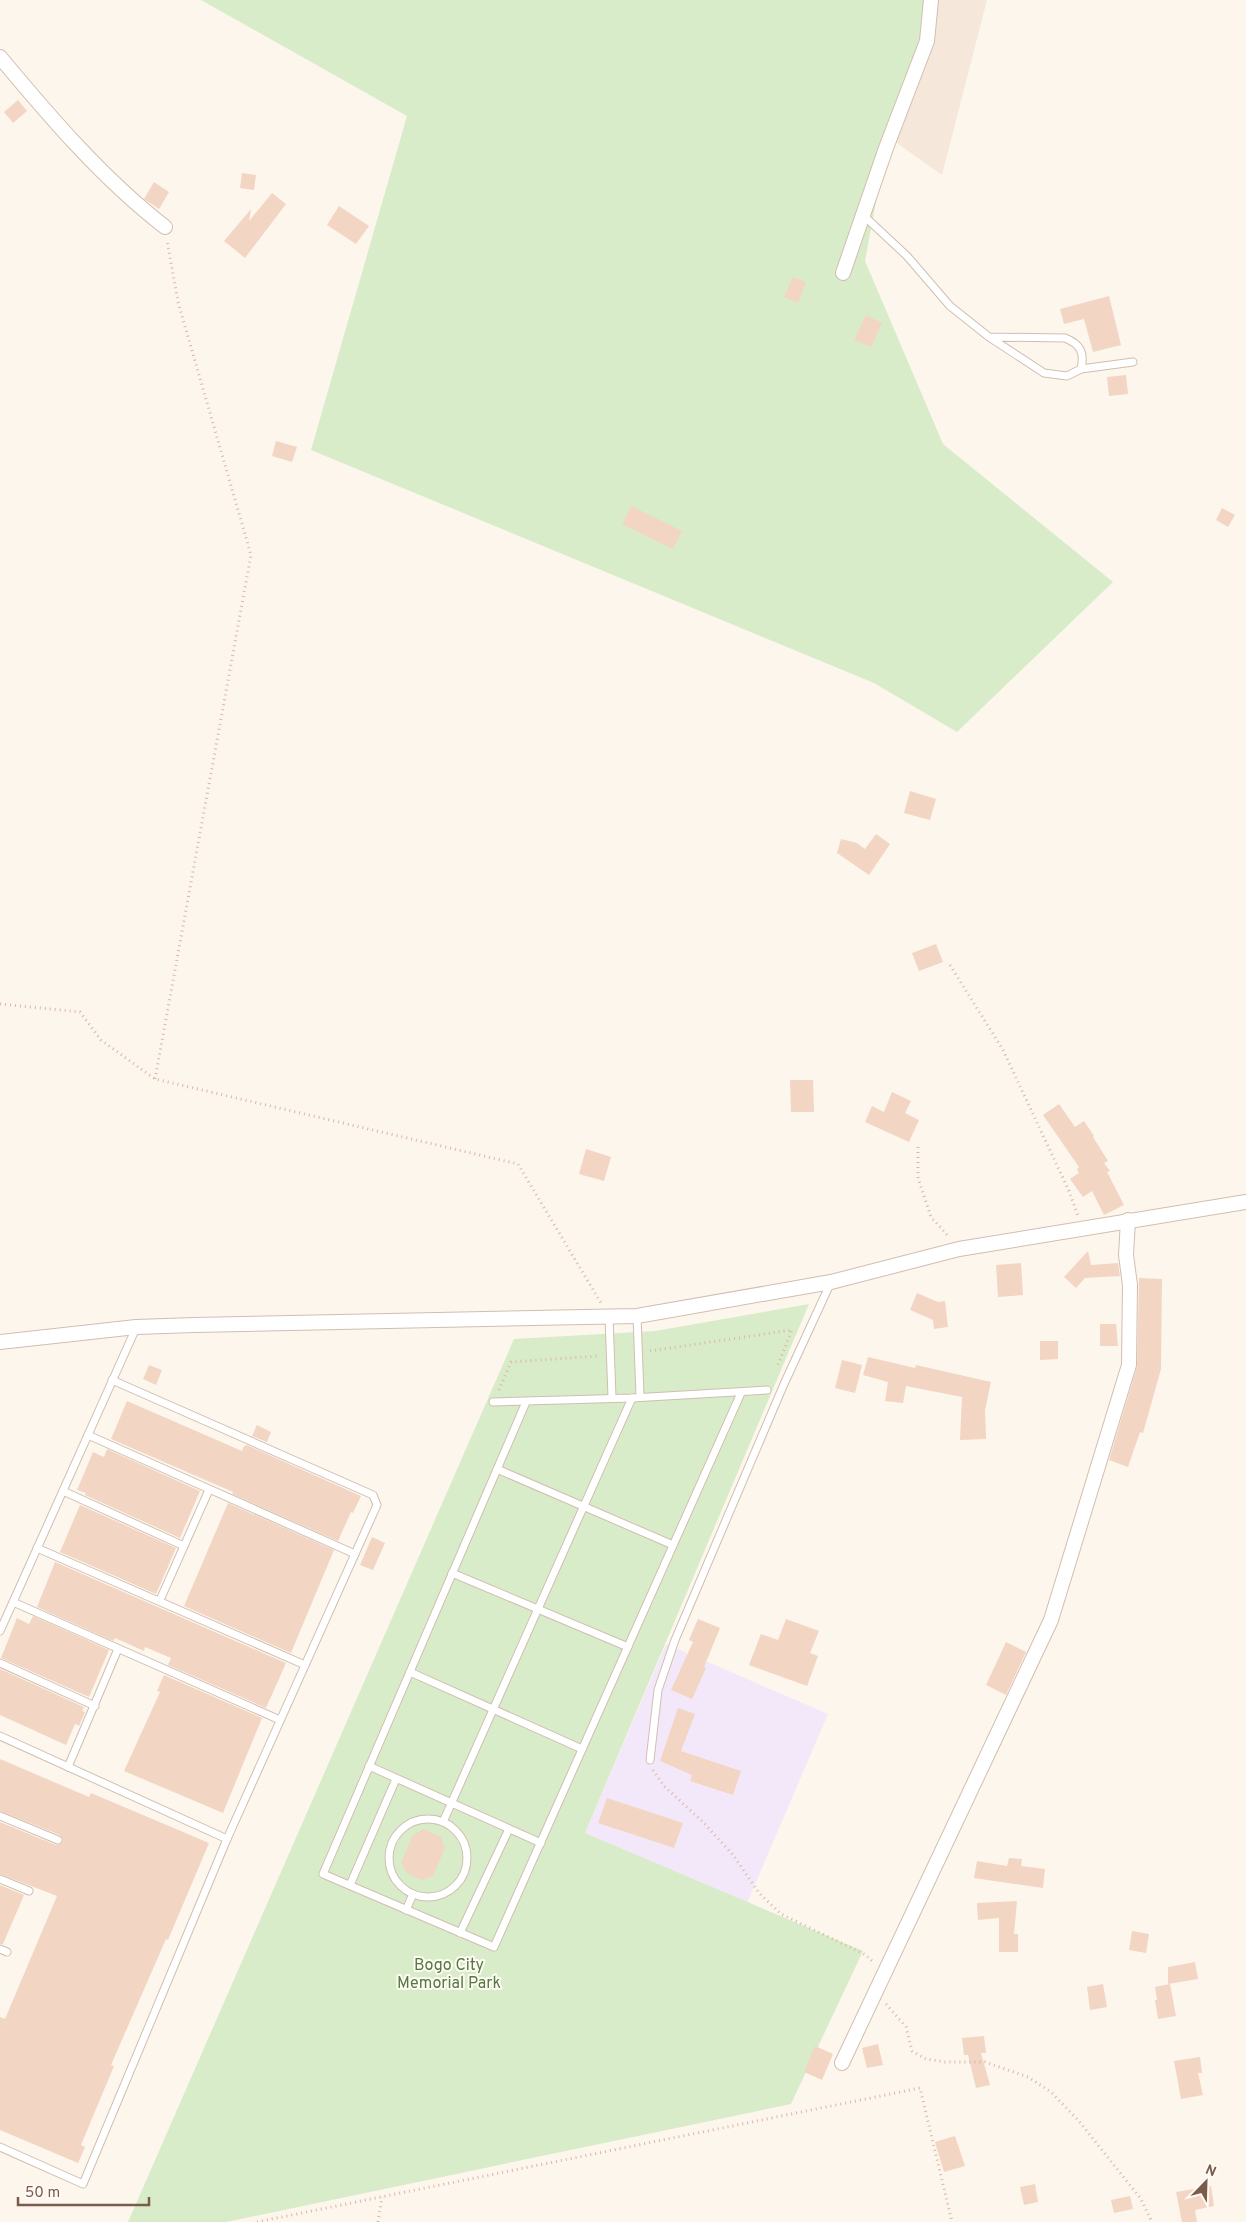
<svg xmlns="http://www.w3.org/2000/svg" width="1246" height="2222" viewBox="0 0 1246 2222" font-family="Overpass,sans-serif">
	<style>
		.residential { fill: #f5e8da }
		.education { fill: #f3e8fa }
		.green { fill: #d8ecc9 }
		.building { fill: #f3d5c3 }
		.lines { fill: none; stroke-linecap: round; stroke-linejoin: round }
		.service-casing { stroke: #d1beb0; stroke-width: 9 }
		.minor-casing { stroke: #d1beb0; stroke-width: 16 }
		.path { stroke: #d9b8a5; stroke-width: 3; stroke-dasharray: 1 4; stroke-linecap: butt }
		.service { stroke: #fff; stroke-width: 7 }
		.minor { stroke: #fff; stroke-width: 14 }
		.labels { text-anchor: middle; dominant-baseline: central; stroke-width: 4; stroke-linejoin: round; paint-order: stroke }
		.park-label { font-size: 16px; fill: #537a41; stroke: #fffaf3 }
	</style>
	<rect width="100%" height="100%" fill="#fdf6ec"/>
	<!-- residential -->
	<polygon class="residential" points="695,0 987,0 942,175"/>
	<!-- education -->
	<polygon class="education" points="666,1644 828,1714 747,1903 585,1833"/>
	<!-- green -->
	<g class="green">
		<polygon points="201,0 930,0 929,21 888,138 865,261 943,444 1113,582 957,732 874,683 311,450 407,116"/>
		<polygon points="809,1304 585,1833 863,1951 791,2104 226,2222 128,2222 514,1339 655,1331"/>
	</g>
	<!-- building -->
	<g class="building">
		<polygon points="18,100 27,111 13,123 4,112"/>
		<polygon points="242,173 256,175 254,190 240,188"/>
		<polygon points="154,182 169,192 159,209 144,199"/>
		<polygon points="272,193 286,204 245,258 224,241 251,209 249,221"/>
		<polygon points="339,206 369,226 356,244 327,225"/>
		<polygon points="793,277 806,282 798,303 784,297"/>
		<polygon points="1109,296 1121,345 1093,352 1084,319 1064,324 1060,309"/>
		<polygon points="866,315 882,323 871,347 854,340"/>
		<polygon points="1126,375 1128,394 1109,396 1107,377"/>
		<polygon points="276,441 297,447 292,462 272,456"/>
		<polygon points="631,506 682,531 673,549 622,524"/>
		<polygon points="1222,508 1235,515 1228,527 1216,520"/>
		<polygon points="910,791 936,799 930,820 904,813"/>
		<polygon points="876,834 890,844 869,875 837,853 841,839 857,843 865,849"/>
		<polygon points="936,944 943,962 919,971 912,953"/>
		<polygon points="790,1080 813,1080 814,1112 791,1112"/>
		<polygon points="892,1092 911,1101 905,1113 919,1120 909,1142 865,1122 872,1106 884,1112"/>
		<polygon points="1059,1104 1075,1127 1084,1121 1094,1136 1093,1137 1108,1161 1104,1163 1110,1171 1107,1172 1124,1205 1104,1215 1092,1191 1083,1197 1070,1179 1079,1173 1077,1169 1079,1167 1043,1115"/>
		<polygon points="586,1149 611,1157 604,1181 579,1174"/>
		<polygon points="1088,1251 1091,1265 1118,1263 1120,1276 1085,1278 1076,1288 1064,1277"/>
		<polygon points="1021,1263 1023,1295 998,1297 996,1265"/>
		<polygon points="1139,1278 1162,1279 1161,1369 1143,1433 1140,1432 1128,1467 1109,1460 1137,1367"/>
		<polygon points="917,1293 938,1302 945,1301 948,1327 934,1329 933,1320 910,1310"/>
		<polygon points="1100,1324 1116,1324 1118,1346 1100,1346"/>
		<polygon points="1040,1341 1058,1341 1058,1359 1040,1360"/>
		<polygon points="868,1357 915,1368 916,1365 991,1382 985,1410 986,1439 960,1440 962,1397 906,1386 903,1403 885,1401 888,1382 863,1375"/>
		<polygon points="842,1360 862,1365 855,1393 835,1388"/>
		<polygon points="149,1365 162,1370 156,1385 143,1379"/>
		<polygon points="127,1401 242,1451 244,1446 247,1445 361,1496 353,1513 351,1512 338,1541 232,1494 233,1492 111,1439"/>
		<polygon points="257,1425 271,1432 267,1442 252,1436"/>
		<polygon points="107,1449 200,1491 180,1538 85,1495 86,1493 77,1490 93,1452 104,1457"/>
		<polygon points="228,1503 334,1550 291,1653 184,1606"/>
		<polygon points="80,1505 176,1548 156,1594 60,1552"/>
		<polygon points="372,1537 385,1543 373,1570 360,1565"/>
		<polygon points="55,1562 286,1663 266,1708 168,1665 171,1658 145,1647 144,1651 115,1638 113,1641 37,1607"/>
		<polygon points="33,1616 109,1650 89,1697 1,1658 17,1618 29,1624"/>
		<polygon points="698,1619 720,1628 704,1667 706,1668 692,1699 671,1690 693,1642 689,1640"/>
		<polygon points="786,1619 819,1631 810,1653 818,1656 807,1686 749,1665 761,1634 778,1640"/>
		<polygon points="1006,1642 1026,1652 1006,1695 986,1685"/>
		<polygon points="0,1669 84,1707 82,1711 85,1712 79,1726 75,1724 66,1745 0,1715"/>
		<polygon points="164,1675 262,1718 223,1813 124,1771 160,1692 157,1691"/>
		<polygon points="678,1708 695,1714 681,1751 741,1771 733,1795 690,1781 692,1775 660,1761"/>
		<polygon points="0,1759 89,1797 91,1793 209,1843 168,1940 166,1939 111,2065 114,2066 81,2145 85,2147 78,2163 0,2130 0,2017 5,2019 57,1896 0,1874 0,1822 56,1845 61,1844 63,1840 60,1835 0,1811"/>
		<polygon points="607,1798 683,1823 674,1848 598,1823"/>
		<polygon points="424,1829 441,1837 445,1848 433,1876 422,1880 407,1873 401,1863 413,1835"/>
		<polygon points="1009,1858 1022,1859 1021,1866 1045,1869 1043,1888 974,1878 977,1861 1007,1866"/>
		<polygon points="0,1885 24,1895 3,1944 0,1944"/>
		<polygon points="1017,1901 1014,1934 1018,1934 1018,1952 999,1952 999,1918 978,1920 977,1903"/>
		<polygon points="1132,1931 1149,1934 1146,1953 1129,1950"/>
		<polygon points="1195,1962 1198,1979 1168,1984 1168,1967"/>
		<polygon points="1103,1984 1107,2007 1090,2010 1087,1987"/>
		<polygon points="1170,1984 1176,2016 1158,2019 1155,2000 1157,2000 1155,1987"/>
		<polygon points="984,2036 986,2053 981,2053 990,2085 976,2088 968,2055 964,2055 962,2038"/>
		<polygon points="878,2044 883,2065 867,2068 862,2048"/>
		<polygon points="815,2046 833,2054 822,2080 804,2072"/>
		<polygon points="1200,2057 1202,2073 1198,2073 1203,2095 1181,2099 1174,2061"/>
		<polygon points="955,2136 965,2166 944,2172 935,2142"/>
		<polygon points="1035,2184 1038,2202 1024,2205 1020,2187"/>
		<polygon points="1211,2186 1214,2206 1195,2210 1197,2222 1182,2222 1176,2192"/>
		<polygon points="1130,2196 1133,2209 1114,2213 1111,2200"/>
	</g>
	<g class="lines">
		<defs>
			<g id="service">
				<path d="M863,215L907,256L950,306L989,337L1044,373L1067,376L1081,369C1085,352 1080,344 1065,338L989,337"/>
				<polyline points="1081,369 1133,362"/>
				<polyline points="637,1316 640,1396"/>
				<polyline points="609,1317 612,1397"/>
				<polyline points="493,1402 632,1398 767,1390"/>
				<polyline points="526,1402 323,1874 494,1947 741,1393"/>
				<polyline points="88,1435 355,1554"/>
				<polyline points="497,1469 673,1545"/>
				<polyline points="63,1491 184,1546"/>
				<polyline points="37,1548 305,1665"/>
				<polyline points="452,1573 628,1647"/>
				<polyline points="160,1600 209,1490"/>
				<polyline points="13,1602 280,1720"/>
				<polyline points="0,1631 136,1328"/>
				<polyline points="0,1663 95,1706"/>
				<polyline points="410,1672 582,1749"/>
				<polyline points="0,1736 227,1839"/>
				<polyline points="650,1760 658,1690 675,1640 784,1384 831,1282"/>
				<polyline points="369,1766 541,1843"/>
				<polyline points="68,1767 118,1649"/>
				<polyline points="0,1816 58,1840"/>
				<circle cx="428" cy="1858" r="39"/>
				<polyline points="443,1822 632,1398"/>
				<polyline points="0,1879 29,1891"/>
				<polyline points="350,1885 396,1779"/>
				<polyline points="406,1910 413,1894"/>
				<polyline points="460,1933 509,1829"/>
				<polyline points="0,1949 7,1952"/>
				<polyline points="0,2147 83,2184 227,1839 377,1505 373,1495 112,1380"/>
			</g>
			<g id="minor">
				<path d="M0,57C50,117 103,179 165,227"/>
				<polyline points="843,273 886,148 927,41 931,0"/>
				<polyline points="0,1342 136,1327 194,1325 637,1316 831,1282 959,1249 1246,1202"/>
				<polyline points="842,2063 1051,1620 1129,1365 1130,1285 1126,1255 1128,1220"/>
			</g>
		</defs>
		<!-- service casing -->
		<use href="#service" class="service-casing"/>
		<!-- minor casing -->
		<use href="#minor" class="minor-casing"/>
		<!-- path -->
		<g class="path">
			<polyline points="950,965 1003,1050 1069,1191 1078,1216"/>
			<polyline points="0,1004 80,1012 101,1040 155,1079 518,1164 601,1303"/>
			<polyline points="155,1079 251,555 178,302 167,240"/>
			<polyline points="918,1147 918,1178 931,1217 949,1237"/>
			<polyline points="650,1351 792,1330 778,1365"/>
			<polyline points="499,1390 511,1362 599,1356"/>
			<polyline points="653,1770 664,1786 703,1822 733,1855 759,1893 781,1914 866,1955 873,1962"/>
			<polyline points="886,2004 906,2027 912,2051 926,2059 945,2062 985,2062 1028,2077 1051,2092 1078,2120 1141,2199 1152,2222"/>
			<polyline points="257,2222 920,2088 952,2222"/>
			<polyline points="378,2222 382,2197"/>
		</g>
		<!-- service -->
		<use href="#service" class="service"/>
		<!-- minor -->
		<use href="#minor" class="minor"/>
	</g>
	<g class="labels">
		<!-- park labels -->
		<g class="park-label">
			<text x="449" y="1966">Bogo City<tspan x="449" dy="18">Memorial Park</tspan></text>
		</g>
	</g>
	<!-- north arrow -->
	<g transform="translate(1206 2182) rotate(23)" stroke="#fffaf3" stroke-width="4" paint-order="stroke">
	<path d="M0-4L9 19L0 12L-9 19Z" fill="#7a5c4d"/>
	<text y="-8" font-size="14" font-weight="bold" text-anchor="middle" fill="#7a5c4d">N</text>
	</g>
	<!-- scale -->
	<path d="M18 2197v8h131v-8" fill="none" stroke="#7a5c4d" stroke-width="2.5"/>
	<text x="25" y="2197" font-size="15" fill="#7a5c4d" stroke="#fffaf3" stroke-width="4" paint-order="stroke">50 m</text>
</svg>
